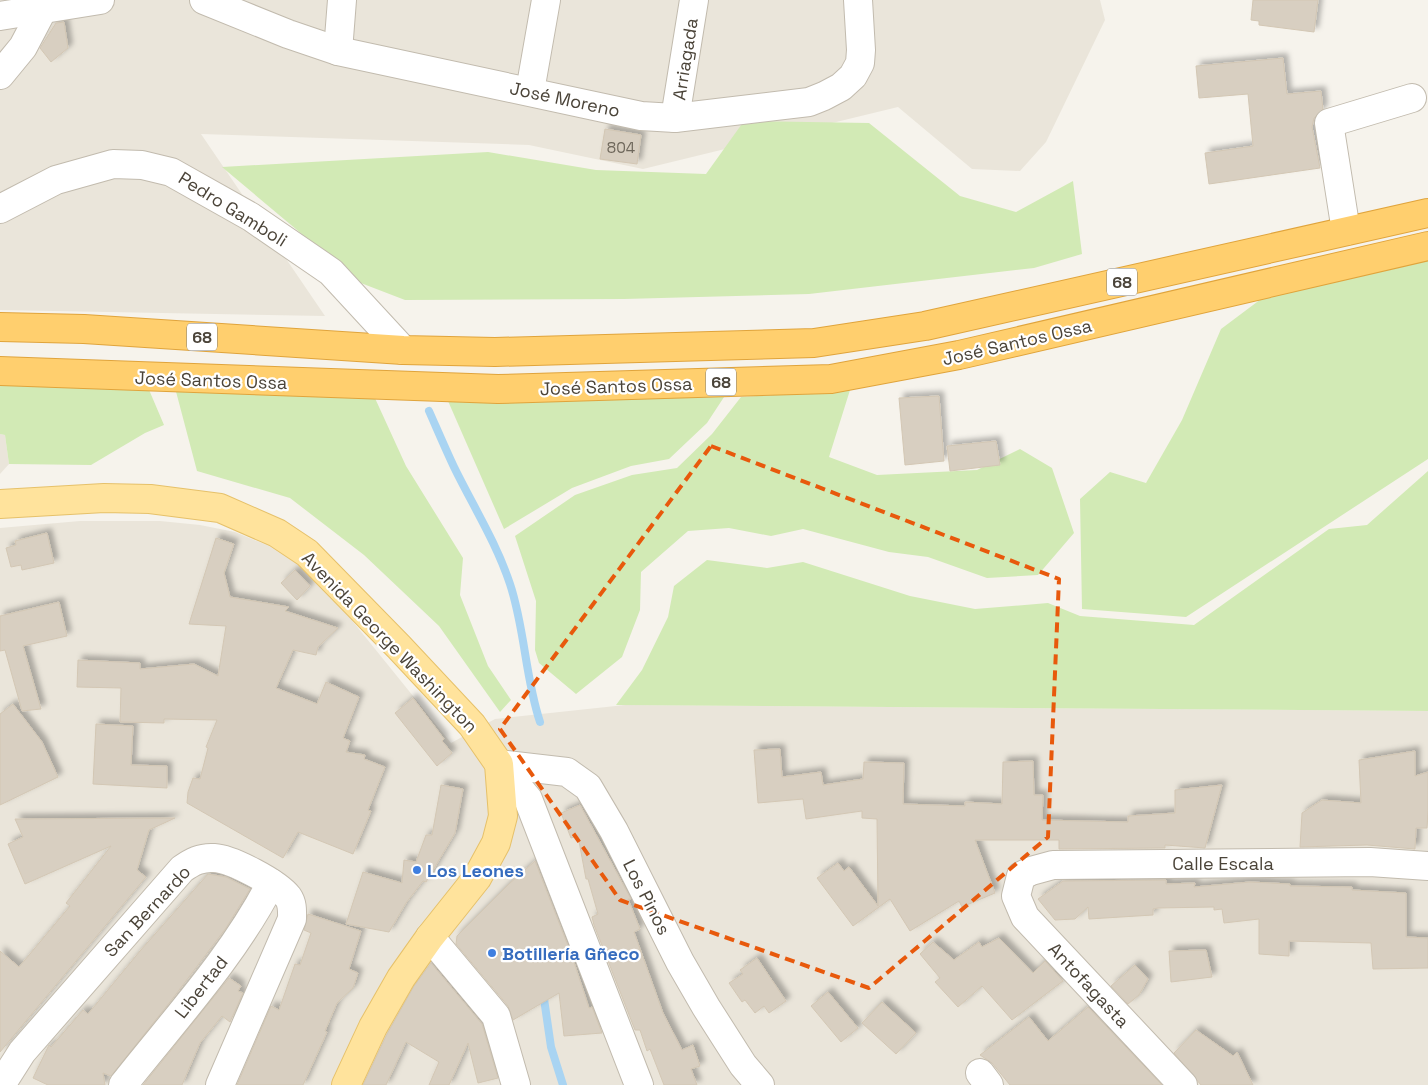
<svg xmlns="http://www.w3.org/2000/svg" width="1428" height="1085" viewBox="0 0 1428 1085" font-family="'Space Grotesk',sans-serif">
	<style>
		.residential { fill: #eae5da }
		.green { fill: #d2eab5 }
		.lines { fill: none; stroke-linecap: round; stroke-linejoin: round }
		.stream { stroke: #a9d4f2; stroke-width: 8 }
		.building { fill: #d8cfc1; stroke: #d3c7b4; filter: url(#shadow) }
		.minor-casing { stroke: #c2bbae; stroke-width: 30 }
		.major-casing { stroke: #e6c16a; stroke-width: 30 }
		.highway-casing { stroke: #e0a43c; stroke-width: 30 }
		.minor { stroke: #fff; stroke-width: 28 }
		.major { stroke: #ffe39c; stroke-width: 28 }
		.highway { stroke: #ffcf6e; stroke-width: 28 }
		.marked { fill: none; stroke: #e8590c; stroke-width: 4; stroke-dasharray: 10 6; stroke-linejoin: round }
		.shop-dot { fill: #3f7fe0; stroke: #fff; stroke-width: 2 }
		.labels { text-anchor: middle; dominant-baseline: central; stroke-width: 4.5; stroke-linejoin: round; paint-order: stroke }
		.number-label { font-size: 15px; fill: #6e675b }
		.shield { fill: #fff; stroke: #817c74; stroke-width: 1 }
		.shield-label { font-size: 16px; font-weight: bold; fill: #4b4439 }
		.street-label { font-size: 18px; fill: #4b4439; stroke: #fff }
		.shop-label { font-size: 18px; font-weight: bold; fill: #366cbe; stroke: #fff; text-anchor: start }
	</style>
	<defs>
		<filter id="shadow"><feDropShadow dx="4.5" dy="-4.5" stdDeviation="2.5" flood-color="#0004"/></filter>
	</defs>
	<rect width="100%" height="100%" fill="#f6f3ec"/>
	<!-- residential -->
	<g class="residential">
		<polygon points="0,0 1100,0 1105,20 1046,142 1020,171 972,169 898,107 643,169 529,145 201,134 325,316 0,310"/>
		<polygon points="0,434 5,435 9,464 0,474"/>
		<polygon points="80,521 160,521 200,525 235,532 269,546 297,564 350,618 451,743 495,719 625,705 1428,711 1428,1085 0,1085 0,528"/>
	</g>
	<!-- green -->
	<g class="green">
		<polygon points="744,121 869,123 960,196 1016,212 1073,181 1082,254 1034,268 809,294 624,299 405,300 353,280 297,230 222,167 488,152 596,170 706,174"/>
		<polygon points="1428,260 1428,459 1186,617 1082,609 1080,499 1110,472 1146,483 1182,420 1221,329 1261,299"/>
		<polygon points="0,371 144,378 164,425 145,433 91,465 9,464 5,435 0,434"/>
		<polygon points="174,384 374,396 406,466 463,558 460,595 488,666 511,700 500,712 439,626 364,555 290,498 197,471"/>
		<polygon points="850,390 829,457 877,475 977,470 1020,449 1052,468 1074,533 1038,575 987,578 928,557 889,552 803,529 771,536 729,528 688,531 641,572 640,610 622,657 576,694 539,663 535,650 536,601 515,536 575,495 632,475 677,468 712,434 741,397"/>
		<polygon points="726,394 707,423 669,459 631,466 572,488 504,529 448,401"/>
		<polygon points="1428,471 1428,711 616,705 642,670 668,617 674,586 707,560 767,568 803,562 910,596 975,609 1048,603 1080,616 1194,625 1329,529 1367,525"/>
	</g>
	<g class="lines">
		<!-- stream -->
		<g class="stream">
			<path d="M429,411C437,429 445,448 454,467C473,506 496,542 510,584C525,629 525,677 540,722"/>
			<polyline points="543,992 551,1047 563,1085"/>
		</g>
	</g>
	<!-- building -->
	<g class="building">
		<polygon points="1253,0 1318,0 1314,32 1259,25 1259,21 1251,20"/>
		<polygon points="64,22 68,48 51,62 40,48 56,23"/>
		<polygon points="1283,58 1287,94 1321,91 1323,109 1314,118 1312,127 1320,168 1209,184 1205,153 1253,146 1248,94 1199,98 1196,66"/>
		<polygon points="605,129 641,135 637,164 600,159"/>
		<polygon points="939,396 944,461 905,465 899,398"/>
		<polygon points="996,441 1000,465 950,471 947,446"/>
		<polygon points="47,533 54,563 22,570 21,565 11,567 6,548 16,545 15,541"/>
		<polygon points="216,538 234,544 224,573 230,597 289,607 285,611 338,628 318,647 316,655 293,650 276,688 317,704 326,682 359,697 343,738 350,741 346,752 365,755 364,759 385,767 368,810 371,811 353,854 298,832 283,858 187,803 188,792 193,778 200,779 208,748 206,747 217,720 164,719 164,723 120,722 121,688 77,687 78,660 140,663 140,669 194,664 218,676 226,626 189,624"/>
		<polygon points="295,570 310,586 297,600 281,583"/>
		<polygon points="59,602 67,636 23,646 41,709 22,711 5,650 0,651 0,616"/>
		<polygon points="413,698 444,739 442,741 452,753 437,766 395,713"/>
		<polygon points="13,704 42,742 58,777 0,805 0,714"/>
		<polygon points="96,724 133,726 131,765 167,766 167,788 93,784"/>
		<polygon points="780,749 782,777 821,772 823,785 863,779 864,762 904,763 903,804 965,806 965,802 1002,804 1003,762 1033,761 1034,795 1043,795 1042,820 1128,822 1128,816 1175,813 1175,790 1222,785 1205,848 1165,845 1165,848 1059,849 1059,840 975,840 995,893 962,907 959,901 910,931 890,899 853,926 817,878 838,863 844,871 849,867 878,906 877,819 862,818 862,811 806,819 803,799 758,803 754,750"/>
		<polygon points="1415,751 1415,776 1428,772 1428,811 1427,828 1416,828 1415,849 1367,845 1300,847 1302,813 1322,800 1361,803 1359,760"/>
		<polygon points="441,785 463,789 455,833 426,882 423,881 406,903 389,932 346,924 363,872 402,883 404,860 416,862 426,835 432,835"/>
		<polygon points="580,805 631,899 628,899 640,929 634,932 663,1013 682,1050 693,1045 700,1066 691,1069 697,1085 664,1085 650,1049 647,1051 640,1030 635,1030 594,925 592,917 598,914 588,879 586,879 578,836 571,838 561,813"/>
		<polygon points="175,818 149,830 137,870 146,877 0,1052 0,951 19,967 70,906 66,903 111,846 25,884 8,844 23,837 15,819"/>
		<polygon points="535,861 572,956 589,1008 592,1007 602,1033 564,1036 559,993 513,1020 508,1006 456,944 457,936 510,883"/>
		<polygon points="208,874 226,877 250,889 226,928 170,1002 111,1076 103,1073 105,1085 48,1085 33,1078 49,1045 51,1047 83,1010 88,1014 140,951"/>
		<polygon points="1166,880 1166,884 1195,883 1194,887 1250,882 1290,884 1290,886 1352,887 1352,890 1406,893 1406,937 1428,938 1428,968 1373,969 1371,943 1289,941 1289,956 1259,954 1259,919 1224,923 1222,909 1214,910 1214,907 1158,908 1153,909 1153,915 1089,919 1088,907 1075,919 1055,920 1038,899 1063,881"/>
		<polygon points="308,914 361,931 349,969 358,973 353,988 337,1003 325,1031 327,1032 303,1085 237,1085 271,1006 279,1010 295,964 300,965 311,933 304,930"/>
		<polygon points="999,938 1033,973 1045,961 1063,981 1012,1020 982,986 958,1007 935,982 940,978 920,954 933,942 954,960 979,942 982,947"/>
		<polygon points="1206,950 1212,977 1171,982 1169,951"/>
		<polygon points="757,958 786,1001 769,1013 764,1006 755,1013 745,1000 742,1002 729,983 743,974 740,970"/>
		<polygon points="431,963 482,1024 498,1078 478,1083 468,1043 449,1085 429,1085 439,1062 406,1042 386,1085 363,1085 387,1034 414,986"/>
		<polygon points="1135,965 1148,979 1139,995 1128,1004 1111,986"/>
		<polygon points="229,978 241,986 238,991 243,993 230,1022 222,1016 200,1043 182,1085 143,1085"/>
		<polygon points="828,992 858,1028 841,1042 811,1006"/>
		<polygon points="882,1002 916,1033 896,1054 862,1023"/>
		<polygon points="1088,1007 1162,1085 1010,1085 992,1063 980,1055 1029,1017 1048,1041"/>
		<polygon points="1196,1030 1233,1056 1237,1052 1253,1085 1201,1085 1174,1053"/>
	</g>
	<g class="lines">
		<defs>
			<g id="minor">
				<polyline points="204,0 288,34 338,51 641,116 675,118 809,102 824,96 841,87 853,76 860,63 861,50 858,0"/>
				<polyline points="0,16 100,0"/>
				<polyline points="338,51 342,0"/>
				<polyline points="0,75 23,47 43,9"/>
				<polyline points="530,91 546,0"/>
				<polyline points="675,118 694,0"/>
				<polyline points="0,209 56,180 113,164 142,165 171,172 251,217 331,272 403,350"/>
				<polyline points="1346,231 1329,123 1412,98"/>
				<polyline points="499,764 567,772 588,787 614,831 680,962 706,1007 743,1065 760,1085"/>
				<polyline points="499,764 528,799 639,1085"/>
				<polyline points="430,937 496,1016 516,1085"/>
				<polyline points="980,1073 989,1085"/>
				<path d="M1,1085L22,1052L182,869C192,862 201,857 214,858C232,859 277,883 288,897C293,904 292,912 292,919L220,1085"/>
				<path d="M123,1085C174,1020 233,957 271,883"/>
				<polyline points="1183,1085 1025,917 1016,896 1021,876 1031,871 1053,865 1370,862 1428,866"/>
			</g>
			<polyline id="major" points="0,504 104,498 150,499 220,508 277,533 307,553 399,647 472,725 499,764 503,816 496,843 477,878 430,937 401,978 373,1027 346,1085"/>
			<g id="highway">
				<polyline points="0,327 84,329 403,350 495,352 814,343 925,326 1428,213"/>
				<polyline points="0,371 498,389 831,379 959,355 1428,246"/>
			</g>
		</defs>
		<!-- minor casing -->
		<use href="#minor" class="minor-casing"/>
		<!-- major casing -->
		<use href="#major" class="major-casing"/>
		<!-- highway casing -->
		<use href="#highway" class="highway-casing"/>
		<!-- minor -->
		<use href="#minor" class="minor"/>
		<!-- major -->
		<use href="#major" class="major"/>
		<!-- highway -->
		<use href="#highway" class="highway"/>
	</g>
	<!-- marked area -->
	<path class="marked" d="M711,446L1059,579L1048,837L869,988L620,900L500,729Z"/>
	<!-- markers -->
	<g class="shop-dot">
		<circle cx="417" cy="870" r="5"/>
		<circle cx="492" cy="953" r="5"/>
	</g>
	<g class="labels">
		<!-- number labels -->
		<g class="number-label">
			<text x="621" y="147">804</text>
		</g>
		<!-- shield labels -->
		<g class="shield">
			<rect x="1107" y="268.5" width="30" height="27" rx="4"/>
			<rect x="187" y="323.5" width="30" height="27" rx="4"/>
			<rect x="706" y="368.5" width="30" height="27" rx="4"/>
		</g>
		<g class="shield-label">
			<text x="1122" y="282">68</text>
			<text x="202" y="337">68</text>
			<text x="721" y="382">68</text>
		</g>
		<!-- street labels -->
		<g class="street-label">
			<text transform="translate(685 59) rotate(-81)">Arriagada</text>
			<text transform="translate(565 99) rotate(12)">José Moreno</text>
			<text transform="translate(233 209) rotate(32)">Pedro Gamboli</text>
			<text transform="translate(1017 342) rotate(-13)">José Santos Ossa</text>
			<text transform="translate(211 380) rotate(2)">José Santos Ossa</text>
			<text transform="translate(616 386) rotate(-2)">José Santos Ossa</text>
			<text transform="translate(390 642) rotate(46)">Avenida George Washington</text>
			<text x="1223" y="863">Calle Escala</text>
			<text transform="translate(647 897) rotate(63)">Los Pinos</text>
			<text transform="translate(147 911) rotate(-47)">San Bernardo</text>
			<text transform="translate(1089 985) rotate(47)">Antofagasta</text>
			<text transform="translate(201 987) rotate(-52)">Libertad</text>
		</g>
		<!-- shop labels -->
		<g class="shop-label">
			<text x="427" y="870">Los Leones</text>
			<text x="502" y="953">Botillería Gñeco</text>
		</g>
	</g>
</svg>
